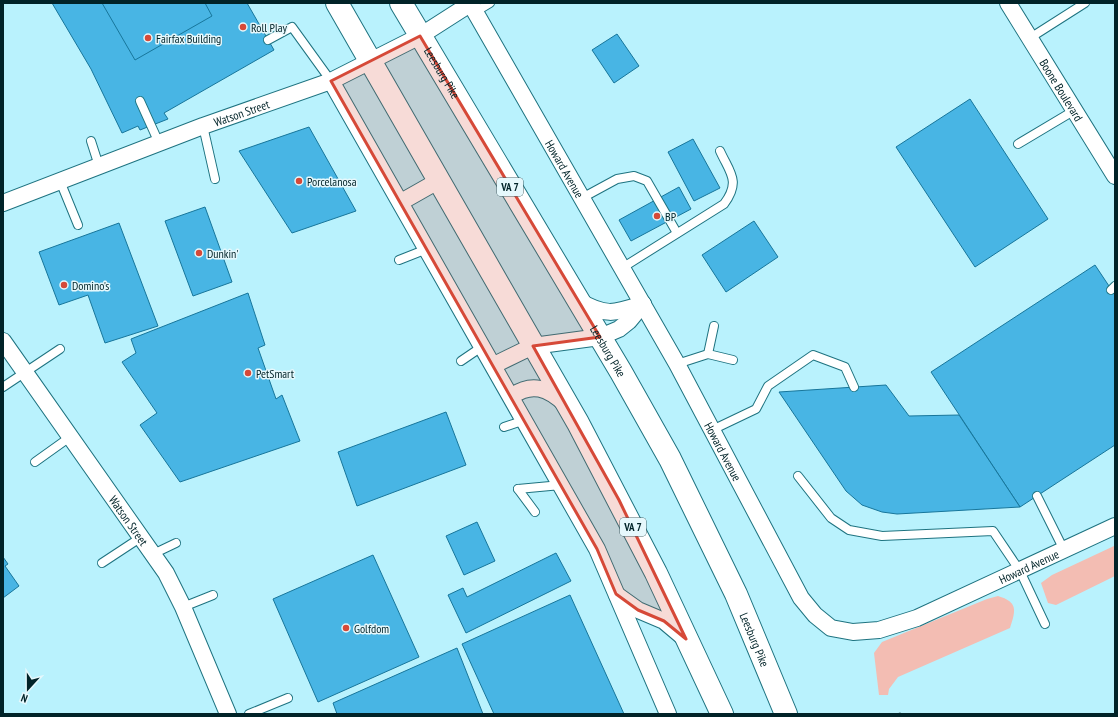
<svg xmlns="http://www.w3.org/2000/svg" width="1118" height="717" viewBox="0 0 1118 717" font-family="'PT Sans Narrow',sans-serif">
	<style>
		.green { fill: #f3bdb3 }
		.building { fill: #48b5e4; stroke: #17769b }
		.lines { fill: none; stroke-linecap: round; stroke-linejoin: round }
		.service-casing { stroke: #1e7380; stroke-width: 10 }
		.minor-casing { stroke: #1e7380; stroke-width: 18 }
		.trunk-casing { stroke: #1e7380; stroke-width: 24 }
		.path { stroke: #67969f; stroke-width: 2.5; stroke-dasharray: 2 3; stroke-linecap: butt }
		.service { stroke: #fff; stroke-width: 8 }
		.minor { stroke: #fff; stroke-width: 16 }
		.trunk { stroke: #fff; stroke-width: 22 }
		.marked { fill: #d64938; fill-opacity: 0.2; stroke: #d64938; stroke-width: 3; stroke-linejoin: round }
		.poi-dot { fill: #d64938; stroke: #e6f8fc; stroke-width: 1.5 }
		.labels { text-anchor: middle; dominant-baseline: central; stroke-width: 3; stroke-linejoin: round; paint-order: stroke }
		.shield { fill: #e6f8fc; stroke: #466368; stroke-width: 1 }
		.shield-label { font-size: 11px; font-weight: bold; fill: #012328 }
		.poi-label { font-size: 12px; fill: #012328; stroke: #e6f8fc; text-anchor: start }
		.street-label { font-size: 12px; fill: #012328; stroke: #e6f8fc }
	</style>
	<rect width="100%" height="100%" fill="#b9f2fd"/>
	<!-- green -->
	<g class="green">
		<polygon points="1114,546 1115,576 1056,605 1048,603 1041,583 1052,575"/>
		<path d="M998,596C1018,602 1016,610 1010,628L898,677L889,689L888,695H879L874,653L882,642L987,599Z"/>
	</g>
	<!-- building -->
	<g class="building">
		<polygon points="52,3 247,3 274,50 164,113 168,119 140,130 138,126 122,133 91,69"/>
		<polygon points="102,3 205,3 212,16 135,60"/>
		<polygon points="617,34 639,66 614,83 592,50"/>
		<polygon points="970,99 1048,219 975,267 896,147"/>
		<polygon points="309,127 356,211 292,233 239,151"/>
		<polygon points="693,139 720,188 694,201 668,152"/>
		<polygon points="679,187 691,209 631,241 619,220"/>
		<polygon points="205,207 232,282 193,296 165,221"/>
		<polygon points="754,221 778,257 726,292 702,255"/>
		<polygon points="119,223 158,326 105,343 88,295 59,305 39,252"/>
		<polygon points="1095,265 1115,295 1115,445 1020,507 931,372"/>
		<polygon points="248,293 265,345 258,348 276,399 282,395 300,441 180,482 140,425 157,413 122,362 136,353 131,339"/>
		<polygon points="886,385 909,416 959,415 1020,507 897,514 882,512 862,505 846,491 779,392"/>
		<polygon points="446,412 466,465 357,506 338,452"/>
		<polygon points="477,522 495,561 464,575 446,536"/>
		<polygon points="556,553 571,581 466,633 448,595 463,588 467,597"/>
		<polygon points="373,555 419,657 318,702 273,599"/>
		<polygon points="3,557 8,564 5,566 19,586 3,598"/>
		<polygon points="570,595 624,714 494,714 462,644"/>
		<polygon points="457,648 483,714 337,714 333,703"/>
	</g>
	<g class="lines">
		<defs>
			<g id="service">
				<polyline points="475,12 490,3"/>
				<polyline points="1030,38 1085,3"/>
				<polyline points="268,40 292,27 331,81"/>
				<polyline points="140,101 159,143"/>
				<polyline points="203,126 215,179"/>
				<polyline points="91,141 99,166"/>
				<polyline points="1018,144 1075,110"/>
				<polyline points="60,181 78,225"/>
				<polyline points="582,198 617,179 634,176 647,181 677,233"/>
				<polyline points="399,260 427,249"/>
				<path d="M622,268L724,204C741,181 730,173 720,151"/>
				<polyline points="1111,290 1115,286"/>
				<polyline points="714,326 708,354 733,360"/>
				<polyline points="461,361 483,346"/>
				<polyline points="677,364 708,354"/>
				<polyline points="3,387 60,349"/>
				<polyline points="504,427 525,420"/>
				<polyline points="712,430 756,409 768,386 813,355 845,367 854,387"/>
				<polyline points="35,462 70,437"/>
				<polyline points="798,476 831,518 849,530 882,536 993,531 1020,571 1045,624"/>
				<polyline points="518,489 561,485"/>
				<polyline points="518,489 535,512"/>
				<polyline points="1037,496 1064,550"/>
				<polyline points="153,554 176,543"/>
				<polyline points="102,563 140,538"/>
				<polyline points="183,607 213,595"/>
				<polyline points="249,714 288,698"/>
			</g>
			<g id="minor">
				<path id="s1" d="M470,3L677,364L801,598L815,615L831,628L853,632L879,630L917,618L1115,526"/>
				<path id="s2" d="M1008,3L1115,176"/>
				<polyline points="331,81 597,549 668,714"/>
				<polyline points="401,202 438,181"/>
				<path id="s3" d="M3,203L203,126L331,81L420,36L470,4"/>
				<path d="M579,301C606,317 615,313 643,304"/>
				<path id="s4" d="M3,341L166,573L183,607L228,714"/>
				<polyline points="494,365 533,346 600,337 619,329 629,321 643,304"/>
				<path d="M512,396C532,382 548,388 565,404"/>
				<polyline points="617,595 638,610 664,621 683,637"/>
			</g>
			<g id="trunk">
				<polyline points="337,3 578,423 656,573 722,714"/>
				<path id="s5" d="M401,3L621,372L670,459L736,594L786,714"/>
			</g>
		</defs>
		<!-- service casing -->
		<use href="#service" class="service-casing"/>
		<!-- minor casing -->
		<use href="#minor" class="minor-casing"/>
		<!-- trunk casing -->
		<use href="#trunk" class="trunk-casing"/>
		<!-- path -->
		<polyline class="path" points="899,714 903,712"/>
		<!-- service -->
		<use href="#service" class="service"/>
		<!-- minor -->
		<use href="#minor" class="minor"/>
		<!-- trunk -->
		<use href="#trunk" class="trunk"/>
	</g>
	<!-- marked area -->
	<path class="marked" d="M420,36L600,337L533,346L619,500L686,639L664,621L638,610L616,594L597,549L331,81Z"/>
	<!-- markers -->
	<g class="poi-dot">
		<circle cx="243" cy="27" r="4"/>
		<circle cx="148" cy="38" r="4"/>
		<circle cx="299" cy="181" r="4"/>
		<circle cx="657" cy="216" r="4"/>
		<circle cx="199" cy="253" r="4"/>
		<circle cx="64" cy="285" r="4"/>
		<circle cx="248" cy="373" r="4"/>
		<circle cx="346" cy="628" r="4"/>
	</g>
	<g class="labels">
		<!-- shield labels -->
		<g class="shield">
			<rect x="497" y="178" width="26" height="18" rx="3"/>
			<rect x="620" y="518" width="26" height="18" rx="3"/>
		</g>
		<g class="shield-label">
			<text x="510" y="187">VA 7</text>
			<text x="633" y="527">VA 7</text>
		</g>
		<!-- poi labels -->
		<g class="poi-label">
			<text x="251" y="27">Roll Play</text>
			<text x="156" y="38">Fairfax Building</text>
			<text x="307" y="181">Porcelanosa</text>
			<text x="665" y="216">BP</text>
			<text x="207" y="253">Dunkin'</text>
			<text x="72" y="285">Domino's</text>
			<text x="256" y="373">PetSmart</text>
			<text x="354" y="628">Golfdom</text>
		</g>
		<!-- street labels -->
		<g class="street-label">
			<text stroke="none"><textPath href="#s5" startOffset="81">Leesburg Pike</textPath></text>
			<text stroke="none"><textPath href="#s2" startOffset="102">Boone Boulevard</textPath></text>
			<text stroke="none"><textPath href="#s3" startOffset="255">Watson Street</textPath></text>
			<text stroke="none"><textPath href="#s1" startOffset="191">Howard Avenue</textPath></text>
			<text stroke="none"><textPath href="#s5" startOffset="405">Leesburg Pike</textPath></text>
			<text stroke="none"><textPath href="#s1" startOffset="515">Howard Avenue</textPath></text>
			<text stroke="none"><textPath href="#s4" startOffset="219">Watson Street</textPath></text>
			<text stroke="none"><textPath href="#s1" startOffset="935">Howard Avenue</textPath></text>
			<text stroke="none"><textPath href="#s5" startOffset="729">Leesburg Pike</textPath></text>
		</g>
	</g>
	<!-- border -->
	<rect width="1118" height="717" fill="none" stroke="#012328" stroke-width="8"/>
	<!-- north arrow -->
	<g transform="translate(28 689) rotate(201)" stroke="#e6f8fc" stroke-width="3" paint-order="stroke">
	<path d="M0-3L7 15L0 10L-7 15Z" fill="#012328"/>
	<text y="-6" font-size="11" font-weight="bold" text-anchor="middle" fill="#012328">N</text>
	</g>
</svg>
